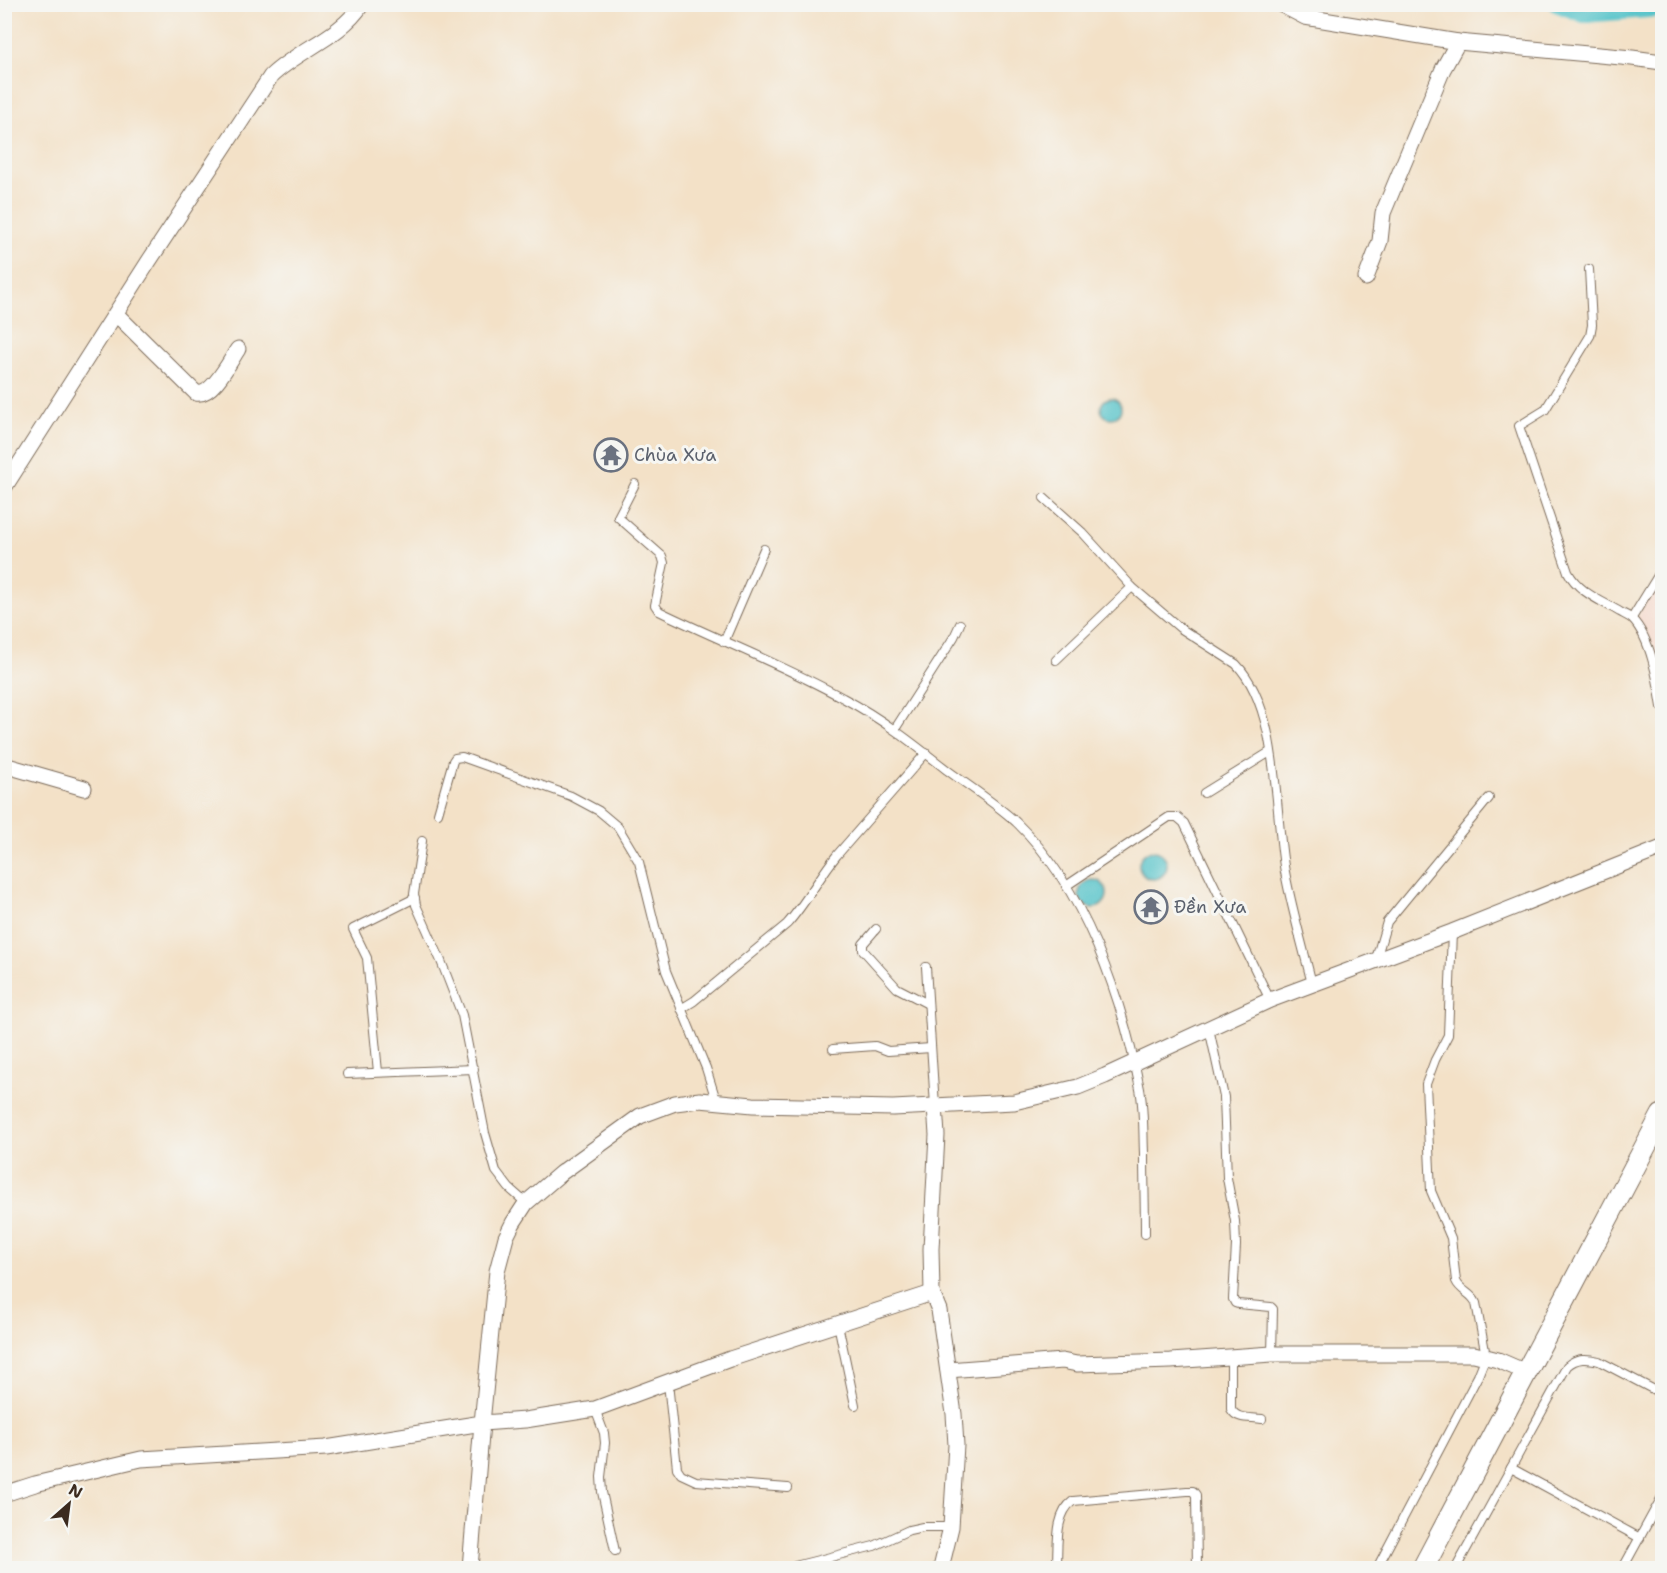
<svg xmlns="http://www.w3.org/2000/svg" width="1667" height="1573" viewBox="0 0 1667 1573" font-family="'Shantell Sans',sans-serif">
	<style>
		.built { fill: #f5d2c2 }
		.water { fill: #55c3c9; stroke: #487674; stroke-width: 1.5 }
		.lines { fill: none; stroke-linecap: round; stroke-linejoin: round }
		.canal { stroke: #55c3c9; stroke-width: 16 }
		.lane-casing { stroke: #7b6a59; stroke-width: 10 }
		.street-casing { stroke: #7b6a59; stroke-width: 17 }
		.secondary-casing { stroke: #7b6a59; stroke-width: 23 }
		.lane { stroke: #fff; stroke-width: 8 }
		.street { stroke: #fff; stroke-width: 15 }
		.secondary { stroke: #fff; stroke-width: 21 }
		.labels { text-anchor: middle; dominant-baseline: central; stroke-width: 6; stroke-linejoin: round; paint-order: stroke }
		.worship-label { font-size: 18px; fill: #5b616d; stroke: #f6f6f2; text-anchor: start }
	</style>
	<rect width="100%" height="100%" fill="#f6f6f2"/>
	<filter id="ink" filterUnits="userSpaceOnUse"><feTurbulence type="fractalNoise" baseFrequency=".0167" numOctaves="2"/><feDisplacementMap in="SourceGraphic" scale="12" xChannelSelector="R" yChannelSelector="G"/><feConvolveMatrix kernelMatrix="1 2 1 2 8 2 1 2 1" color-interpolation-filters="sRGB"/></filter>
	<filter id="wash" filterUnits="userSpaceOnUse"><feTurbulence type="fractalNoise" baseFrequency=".008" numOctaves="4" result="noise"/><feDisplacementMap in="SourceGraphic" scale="24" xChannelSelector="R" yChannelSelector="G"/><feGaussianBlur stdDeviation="1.35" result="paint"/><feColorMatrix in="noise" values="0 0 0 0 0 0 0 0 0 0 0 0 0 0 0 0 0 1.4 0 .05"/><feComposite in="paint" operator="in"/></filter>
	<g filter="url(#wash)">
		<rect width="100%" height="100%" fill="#f3e1c7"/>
		<!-- built -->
		<polygon class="built" points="1662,576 1662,692 1654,648 1646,630 1637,618"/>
		<!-- water -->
		<g class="water">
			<circle cx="1111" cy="408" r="10"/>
			<circle cx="1153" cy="865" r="14"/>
			<circle cx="1093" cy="894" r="14"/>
		</g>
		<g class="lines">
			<!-- canal -->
			<polyline class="canal" points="1556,4 1584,15 1662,9"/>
		</g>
	</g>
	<g filter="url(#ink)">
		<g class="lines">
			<defs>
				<g id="lane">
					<path d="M1589,269L1592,325L1590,336L1545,410L1519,426L1568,572C1578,592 1602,601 1620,612C1623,614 1629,616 1632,619C1651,638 1658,682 1662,707"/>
					<path d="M635,484L618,517L662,556L664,563L655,605L659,611C720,641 784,665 843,698C881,718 914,744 947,770C970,787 995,803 1016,822C1085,888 1122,998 1140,1089C1144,1110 1143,1132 1144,1153C1144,1180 1145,1207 1145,1234"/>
					<path d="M1044,498L1083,533L1132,587L1180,628L1236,664C1280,709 1274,812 1285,872C1292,910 1303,947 1312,984"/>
					<polyline points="1632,618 1662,569"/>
					<polyline points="724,642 764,549"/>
					<polyline points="1056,660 1132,587"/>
					<polyline points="895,729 954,637 960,624"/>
					<polyline points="1204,793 1270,752"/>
					<polyline points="438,813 453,761 455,758 462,757 571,796 599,811 618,827 639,862 666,971 706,1068 716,1100"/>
					<polyline points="422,841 414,894 416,905 441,961 462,1015 485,1133 496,1171 509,1188 526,1203"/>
					<polyline points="1066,886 1169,817 1177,817 1184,823 1270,1000"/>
					<polyline points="876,929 863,944 863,950 897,988 928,1004"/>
					<polyline points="1376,959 1387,922 1489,798"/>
					<polyline points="926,967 935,1106"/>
					<path d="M681,1009L694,1001L787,924C806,903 819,877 837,855L926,753"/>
					<polyline points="1209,1028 1224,1097 1227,1178 1235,1221 1236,1245 1233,1299 1235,1303 1238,1304 1271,1307 1273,1309 1272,1354"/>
					<polyline points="833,1049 875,1046 888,1051 931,1048"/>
					<polyline points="378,1072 367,958 353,929 415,898"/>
					<polyline points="347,1074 474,1069"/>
					<polyline points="838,1324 855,1405"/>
					<path d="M1231,1357V1409C1237,1420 1250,1417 1262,1419"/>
					<polyline points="668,1383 677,1468 681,1474 696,1481 788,1488"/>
					<polyline points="595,1409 604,1433 605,1443 601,1477 602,1492 615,1551"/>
					<polyline points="1511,1468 1640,1538"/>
					<polyline points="787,1568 874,1546 909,1530 923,1527 951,1527"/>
					<path d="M1055,1568L1057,1563C1058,1543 1055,1514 1073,1501L1187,1491H1193L1196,1495L1197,1568"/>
					<path d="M1377,1568L1478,1376L1486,1356L1476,1303C1472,1293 1460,1291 1456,1281L1451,1238L1431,1191L1426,1084L1435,1060L1448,1035L1452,932"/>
					<path d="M1456,1568L1567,1366C1577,1357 1587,1358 1599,1361L1662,1394"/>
					<polyline points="1623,1568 1662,1497"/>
				</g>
				<g id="street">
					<polyline points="1280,4 1305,17 1458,42 1632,58 1662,62"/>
					<polyline points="1366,278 1380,241 1383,213 1443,69 1458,42"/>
					<path d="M116,314L196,393C212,397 230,361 238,349"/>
					<path d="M4,488L149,261L271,76C299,49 340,38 362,4"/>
					<polyline points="4,765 84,788"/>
					<polyline points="935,1106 937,1135 931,1249 932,1293 939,1310 954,1414 956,1445 951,1527 941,1568"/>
					<polyline points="948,1370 1062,1361 1077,1364 1171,1361 1272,1354 1474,1354 1498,1360 1528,1373"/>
					<polyline points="4,1494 35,1484 141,1459 326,1448 482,1423 497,1271 506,1237 513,1223 526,1203 561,1173 640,1116 675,1103 700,1100 753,1105 893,1108 1014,1102 1078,1087 1105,1076 1270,1000 1452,932 1662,848"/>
					<polyline points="470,1568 482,1423 525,1420 595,1409 730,1359 932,1293"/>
				</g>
				<polyline id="secondary" points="1423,1568 1662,1115"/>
			</defs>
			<!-- lane casing -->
			<use href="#lane" class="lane-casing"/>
			<!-- street casing -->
			<use href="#street" class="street-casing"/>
			<!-- secondary casing -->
			<use href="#secondary" class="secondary-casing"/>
			<!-- lane -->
			<use href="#lane" class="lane"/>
			<!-- street -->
			<use href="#street" class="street"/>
			<!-- secondary -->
			<use href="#secondary" class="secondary"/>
		</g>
	</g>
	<!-- icons -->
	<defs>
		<symbol id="temple-ring" viewBox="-11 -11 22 22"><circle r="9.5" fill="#f6f6f2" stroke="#6b7280" stroke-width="1.5"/><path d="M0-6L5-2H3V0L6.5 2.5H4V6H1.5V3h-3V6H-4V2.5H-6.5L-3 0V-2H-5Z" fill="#6b7280"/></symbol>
	</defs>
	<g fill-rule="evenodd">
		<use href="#temple-ring" x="592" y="436" width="38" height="38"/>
		<use href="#temple-ring" x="1132" y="888" width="38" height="38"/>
	</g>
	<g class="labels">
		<!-- worship labels -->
		<g class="worship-label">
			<text x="634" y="455">Chùa Xưa</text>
			<text x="1174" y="907">Đền Xưa</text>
		</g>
	</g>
	<!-- margin -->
	<rect width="1667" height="1573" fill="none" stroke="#f6f6f2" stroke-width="24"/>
	<!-- north arrow -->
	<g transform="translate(69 1504) rotate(28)" stroke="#f6f6f2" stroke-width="4.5" paint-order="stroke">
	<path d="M0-4.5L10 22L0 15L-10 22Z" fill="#3b2a1e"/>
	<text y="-9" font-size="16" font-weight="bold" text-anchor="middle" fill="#3b2a1e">N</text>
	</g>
</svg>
